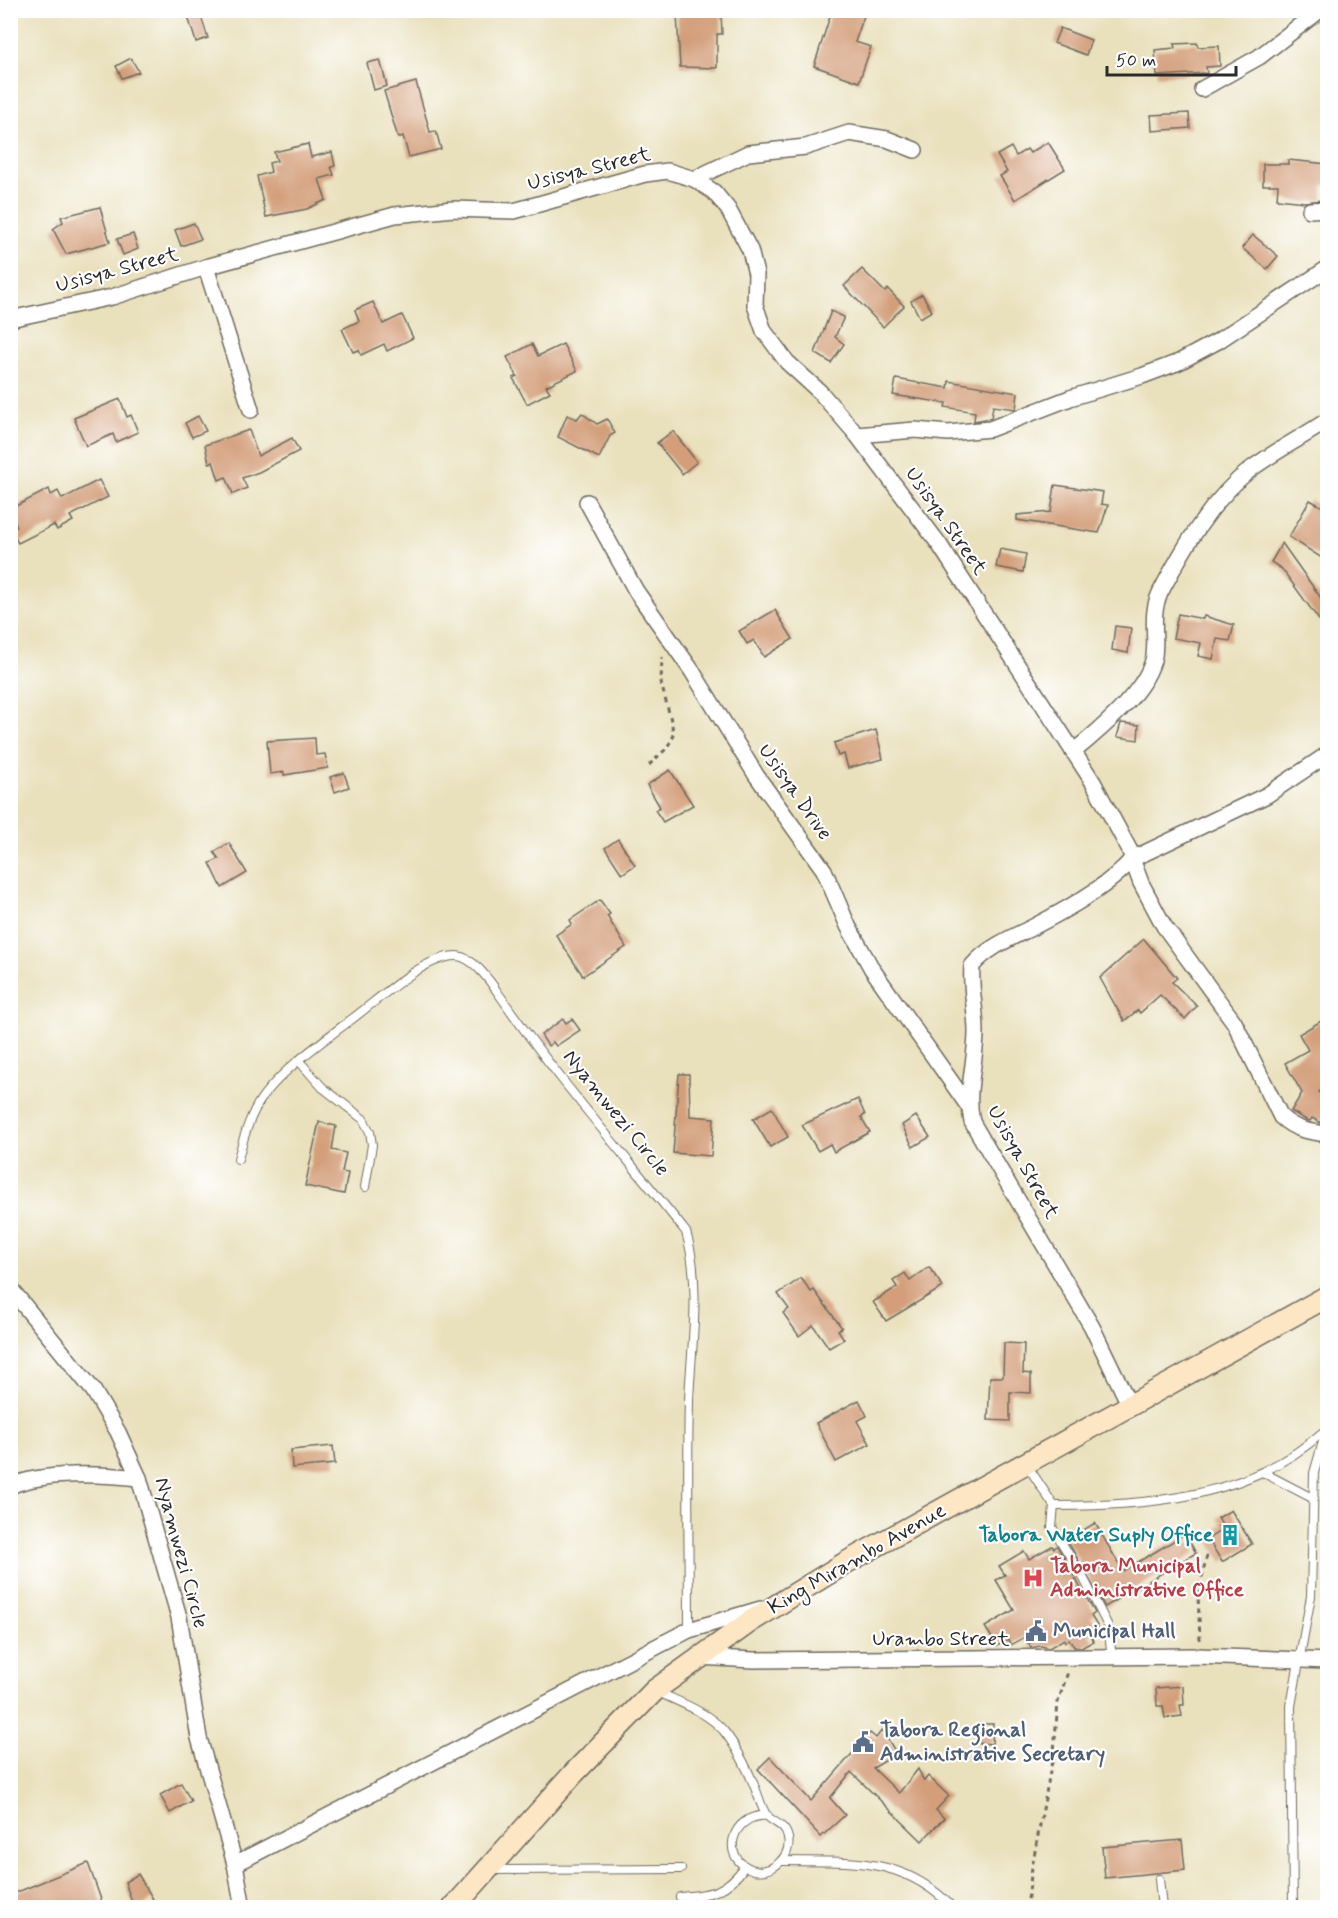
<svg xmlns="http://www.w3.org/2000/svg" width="1338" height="1918" viewBox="0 0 1338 1918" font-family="Mynerve,sans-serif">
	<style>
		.building { fill: #d39e79 }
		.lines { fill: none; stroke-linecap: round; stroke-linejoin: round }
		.lane-casing { stroke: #6e6a5e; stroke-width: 10 }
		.street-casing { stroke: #6e6a5e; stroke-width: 18 }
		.secondary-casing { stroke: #6e6a5e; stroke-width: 24 }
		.path { stroke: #6e6a5e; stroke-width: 3; stroke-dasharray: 4.5 4.5; stroke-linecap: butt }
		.lane { stroke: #fff; stroke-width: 8 }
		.street { stroke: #fff; stroke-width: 15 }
		.secondary { stroke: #fce6c4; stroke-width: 21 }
		.labels { text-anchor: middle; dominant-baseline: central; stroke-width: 4.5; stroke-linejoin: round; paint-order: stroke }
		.street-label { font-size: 21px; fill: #2b2b2b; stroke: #fff }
		.culture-label { font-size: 21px; font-weight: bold; fill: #0d838f; stroke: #fff; text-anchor: end }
		.health-label { font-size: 21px; font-weight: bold; fill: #be3a42; stroke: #fff; text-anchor: start }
		.service-label { font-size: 21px; font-weight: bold; fill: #4e5e75; stroke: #fff; text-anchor: start }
	</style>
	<rect width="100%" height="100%" fill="#fff"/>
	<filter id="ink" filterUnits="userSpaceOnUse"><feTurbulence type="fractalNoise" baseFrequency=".0167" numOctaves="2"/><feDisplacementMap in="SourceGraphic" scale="12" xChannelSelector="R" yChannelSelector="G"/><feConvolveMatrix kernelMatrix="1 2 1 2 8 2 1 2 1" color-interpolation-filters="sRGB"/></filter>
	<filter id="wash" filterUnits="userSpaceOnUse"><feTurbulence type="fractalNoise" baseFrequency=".008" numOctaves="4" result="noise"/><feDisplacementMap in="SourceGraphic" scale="24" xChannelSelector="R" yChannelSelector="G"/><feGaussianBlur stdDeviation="1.35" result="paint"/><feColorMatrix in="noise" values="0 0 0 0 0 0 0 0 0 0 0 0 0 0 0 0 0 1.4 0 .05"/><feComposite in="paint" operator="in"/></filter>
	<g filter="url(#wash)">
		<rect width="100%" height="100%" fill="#e9e0bc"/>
		<g id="blocks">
			<!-- building -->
			<g class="building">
				<polygon points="832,10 866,10 855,42 871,47 859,82 814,66"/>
				<polygon points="721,12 722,34 717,34 717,68 680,67 677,14"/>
				<polygon points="200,13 208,38 196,42 188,17"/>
				<polygon points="1060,28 1091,40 1086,55 1054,43"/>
				<polygon points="1197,43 1198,47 1219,46 1220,66 1206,67 1207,73 1157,76 1155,50 1175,48 1174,44"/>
				<polygon points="131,58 139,72 122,78 116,66"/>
				<polygon points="380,60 387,86 374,90 367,63"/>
				<polygon points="416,82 430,132 436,131 441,149 409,157 403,136 398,138 384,91"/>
				<polygon points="1189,113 1190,128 1152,131 1151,115"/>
				<polygon points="1048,142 1065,169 1015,200 1000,176 1007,172 997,155 1011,147 1016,156 1027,149 1030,153"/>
				<polygon points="308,144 311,157 332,152 335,166 331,167 334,175 319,179 326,200 307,209 266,217 257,176 271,172 269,163 277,161 274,152"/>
				<polygon points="1288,160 1328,164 1328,185 1323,185 1323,200 1305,202 1277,199 1278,185 1263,185 1263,164 1288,164"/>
				<polygon points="100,207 110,242 66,254 53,229 63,222 61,217"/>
				<polygon points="194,223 201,239 181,246 175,230"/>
				<polygon points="133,234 138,249 123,255 117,239"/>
				<polygon points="1253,235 1278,256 1267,269 1242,248"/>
				<polygon points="862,269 885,292 888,289 904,306 883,327 844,286"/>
				<polygon points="922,294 932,311 920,318 911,301"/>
				<polygon points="373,302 383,324 402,315 413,338 387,351 384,344 361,355 359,350 353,352 342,329 359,321 355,310"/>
				<polygon points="831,311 844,317 835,337 844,344 831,363 815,353"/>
				<polygon points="532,344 538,356 563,344 577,371 546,386 550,392 527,404 513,378 517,376 507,357"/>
				<polygon points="896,379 948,388 949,381 1018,393 1016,409 993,406 991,418 974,421 975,412 945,407 946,403 893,395"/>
				<polygon points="120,399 127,417 131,415 138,432 116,442 113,434 86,446 74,418"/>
				<polygon points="582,413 597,424 607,419 615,433 610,436 599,458 558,437 567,415 577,419"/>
				<polygon points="198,416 206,431 192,437 185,423"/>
				<polygon points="249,430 258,456 292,438 299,451 259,472 242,478 247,488 233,494 226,477 219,480 213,462 209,463 205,445"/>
				<polygon points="673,431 697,462 682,474 657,443"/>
				<polygon points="99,480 108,497 70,516 73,521 57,530 54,525 18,543 11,530 17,527 10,509 49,489 51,495 58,491 62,499"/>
				<polygon points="1055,485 1103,492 1101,504 1108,505 1099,533 1017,520 1017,515 1051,512"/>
				<polygon points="1310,500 1328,510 1328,562 1289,537"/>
				<polygon points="1282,543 1328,608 1328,614 1319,620 1282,569 1271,562"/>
				<polygon points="1000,549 1026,554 1023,572 996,567"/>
				<polygon points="775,610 793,639 764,657 754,640 747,644 739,631"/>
				<polygon points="1178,614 1203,619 1204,616 1234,625 1230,641 1217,639 1213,659 1198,656 1201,643 1173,638"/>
				<polygon points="1115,626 1131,628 1128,653 1112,650"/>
				<polygon points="1121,723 1139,725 1138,740 1117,737"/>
				<polygon points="876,730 883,759 848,768 844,754 838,756 834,743"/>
				<polygon points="315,738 316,755 325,754 328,768 284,775 284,772 270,774 267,741"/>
				<polygon points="670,770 693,805 663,822 655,810 660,807 647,785"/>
				<polygon points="344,773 349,787 335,792 330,777"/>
				<polygon points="618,839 635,865 622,874 605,848"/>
				<polygon points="229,843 247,873 222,888 210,863 219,859 214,852"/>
				<polygon points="600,900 610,914 607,916 626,947 583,976 556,935 572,924 570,920"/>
				<polygon points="1144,939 1177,978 1172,982 1197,1006 1185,1019 1160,995 1140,1013 1138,1010 1124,1021 1100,978"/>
				<polygon points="563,1019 566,1023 572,1019 580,1030 556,1046 553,1042 548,1046 541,1035"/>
				<polygon points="1321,1021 1328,1032 1328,1085 1319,1092 1328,1098 1328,1114 1321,1123 1312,1118 1310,1121 1306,1120 1291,1111 1302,1093 1285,1063 1308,1050 1299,1034"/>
				<polygon points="679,1074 689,1074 690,1116 714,1118 711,1156 673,1153"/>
				<polygon points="858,1099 865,1115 861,1117 870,1132 834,1152 830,1144 818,1151 802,1125"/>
				<polygon points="772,1108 788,1137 770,1147 753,1119"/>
				<polygon points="916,1116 930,1137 913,1147 902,1125"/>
				<polygon points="319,1122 336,1126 332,1150 346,1153 342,1172 348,1173 344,1194 305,1186"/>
				<polygon points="929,1267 943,1287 886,1321 873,1302 897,1287 893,1281 905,1273 910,1281"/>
				<polygon points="801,1278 811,1292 814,1290 842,1328 838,1330 844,1339 829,1348 813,1325 799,1336 783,1313 789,1309 778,1294"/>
				<polygon points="1004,1343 1024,1344 1023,1373 1031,1374 1031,1393 1010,1392 1010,1421 988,1420 990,1377 1003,1377"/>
				<polygon points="859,1400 867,1416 857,1421 870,1444 836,1462 816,1423"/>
				<polygon points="333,1446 335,1464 292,1468 291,1450"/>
				<polygon points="1231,1510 1252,1544 1222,1562 1208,1539 1220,1531 1218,1527 1222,1525 1218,1518"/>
				<polygon points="1095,1523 1123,1571 1185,1534 1196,1553 1105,1607 1067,1540"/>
				<polygon points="1052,1546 1054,1548 1057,1546 1095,1613 1091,1616 1099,1629 1089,1634 1094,1641 1083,1647 1074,1647 1069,1639 1065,1642 1064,1639 1049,1648 1040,1646 1031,1648 1025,1637 1011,1645 1008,1640 997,1646 985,1627 1014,1610 996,1580 1005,1575 999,1566 1024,1551 1029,1559"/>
				<polygon points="1183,1686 1184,1705 1180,1705 1182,1716 1165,1718 1163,1706 1157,1706 1156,1688"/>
				<polygon points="977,1724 993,1724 992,1744 977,1743"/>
				<polygon points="882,1730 897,1754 873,1768 899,1793 918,1769 924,1781 928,1776 949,1796 936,1810 944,1818 922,1841 851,1772 830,1798 845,1815 821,1837 758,1769 770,1757 811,1801 870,1733 876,1738"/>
				<polygon points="181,1783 191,1801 170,1813 160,1795"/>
				<polygon points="1182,1840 1185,1870 1105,1878 1102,1847"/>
				<polygon points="88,1863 104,1908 61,1908 60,1901 43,1908 10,1908 10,1895"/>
				<polygon points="138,1874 153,1899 140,1908 134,1908 125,1882"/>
			</g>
		</g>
	</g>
	<g filter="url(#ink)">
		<use href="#blocks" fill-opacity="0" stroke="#6e6a5e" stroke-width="1.5"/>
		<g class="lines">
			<defs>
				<g id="lane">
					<polyline points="300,1062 322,1087 363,1119 370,1132 372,1145 365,1187"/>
					<path d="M238,1159C243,1140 248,1121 258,1104C277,1073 323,1041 352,1019C378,1000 423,957 455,956C473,955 492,984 501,997C558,1080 624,1154 686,1232C702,1286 691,1346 689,1401C687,1477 689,1554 689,1630"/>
					<polyline points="1027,1465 1054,1506 1052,1527 1084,1579 1108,1626 1112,1657"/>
					<polyline points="1264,1473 1314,1499"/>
					<path d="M1054,1506C1150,1505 1248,1499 1323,1432"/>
					<path d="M656,1691C678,1702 706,1711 723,1730C737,1747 748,1770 756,1790C759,1798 762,1809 767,1816C775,1824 785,1824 788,1838C792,1857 772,1874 754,1870C719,1861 730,1813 768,1816"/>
					<path d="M782,1861C848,1862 903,1855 953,1908"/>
					<polyline points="493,1870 681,1869"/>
					<polyline points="1159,1879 1162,1908"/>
					<path d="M680,1897C712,1894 726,1893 745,1866"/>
					<polyline points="1293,1908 1291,1706 1311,1596 1314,1473 1328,1424"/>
				</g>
				<g id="street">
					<polyline points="1202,89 1259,57 1320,10"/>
					<polyline points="694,179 748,153 806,147 849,133 887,139 915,150"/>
					<polyline points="1310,210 1328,209"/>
					<polyline points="206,267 251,410"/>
					<path d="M10,319L112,297L206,267L395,215L453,209L514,211L645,174L668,171L694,179L714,192L728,209L750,250L756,274L755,305L764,331L787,362L820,392L857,435L939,544L1093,782L1130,851L1132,859C1110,886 1064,911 1033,927C1011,938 988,947 972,966C970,988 976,1010 976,1032C976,1063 965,1091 972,1122L1092,1327L1130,1406"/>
					<polyline points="857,435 915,430 948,433 990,429 1070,398 1142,376 1179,362 1218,341 1328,268"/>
					<polyline points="587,502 636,591 692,671 756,775 824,870 848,926 872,969 969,1107"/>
					<path d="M1073,752C1099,731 1148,690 1154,656C1157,634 1150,614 1160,593C1183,549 1211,500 1251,469C1275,451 1303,437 1328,420"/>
					<path d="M1328,754L1267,795L1132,859L1141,883L1164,926L1234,1022L1281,1117C1295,1130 1309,1132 1328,1134"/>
					<polyline points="10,1288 93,1390 118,1432 139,1478 179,1617 199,1738 235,1864 243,1908"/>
					<path d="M10,1486C48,1471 99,1474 139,1478"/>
					<polyline points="698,1657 754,1660 1197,1656 1328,1661"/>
					<polyline points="235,1864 689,1630 761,1609"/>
				</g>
				<polyline id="secondary" points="453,1908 574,1773 655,1690 751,1621 847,1562 1328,1296"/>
			</defs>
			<!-- lane casing -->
			<use href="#lane" class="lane-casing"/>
			<!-- street casing -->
			<use href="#street" class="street-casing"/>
			<!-- secondary casing -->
			<use href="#secondary" class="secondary-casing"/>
			<!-- path -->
			<g class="path">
				<polyline points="649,765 665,750 673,738 672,724 661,683 662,657"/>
				<polyline points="1200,1640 1198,1594 1207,1555"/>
				<polyline points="1027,1908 1032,1867 1054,1751 1058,1702 1068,1672"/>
			</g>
			<!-- lane -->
			<use href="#lane" class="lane"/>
			<!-- street -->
			<use href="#street" class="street"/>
			<!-- secondary -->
			<use href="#secondary" class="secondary"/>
		</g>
	</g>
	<!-- icons -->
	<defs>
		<symbol id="building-bare" viewBox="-9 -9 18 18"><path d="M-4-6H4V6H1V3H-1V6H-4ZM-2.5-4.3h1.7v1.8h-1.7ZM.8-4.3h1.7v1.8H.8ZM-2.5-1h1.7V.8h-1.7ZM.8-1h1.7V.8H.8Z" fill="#0f9aa8" stroke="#fff" stroke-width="2.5" paint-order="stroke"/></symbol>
		<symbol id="hospital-bare" viewBox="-9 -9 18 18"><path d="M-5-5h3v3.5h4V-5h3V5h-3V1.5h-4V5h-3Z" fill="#e0444e" stroke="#fff" stroke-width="2.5" paint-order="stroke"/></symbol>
		<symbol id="civic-bare" viewBox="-9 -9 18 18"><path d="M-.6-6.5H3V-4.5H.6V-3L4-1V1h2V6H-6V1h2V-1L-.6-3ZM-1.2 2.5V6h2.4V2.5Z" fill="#5c6f8a" stroke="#fff" stroke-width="2.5" paint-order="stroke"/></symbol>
	</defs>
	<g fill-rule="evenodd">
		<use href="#building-bare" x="1215" y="1520" width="30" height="30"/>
		<use href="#hospital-bare" x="1018" y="1563" width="30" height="30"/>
		<use href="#civic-bare" x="1021" y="1616" width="30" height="30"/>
		<use href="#civic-bare" x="848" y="1727" width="30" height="30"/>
	</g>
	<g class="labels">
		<!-- street labels -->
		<g class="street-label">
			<text transform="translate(589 169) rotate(-14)">Usisya Street</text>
			<text transform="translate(117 270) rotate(-15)">Usisya Street</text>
			<text transform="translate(946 521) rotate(55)">Usisya Street</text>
			<text transform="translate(795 792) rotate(55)">Usisya Drive</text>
			<text transform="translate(616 1113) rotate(51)">Nyamwezi Circle</text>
			<text transform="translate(1023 1162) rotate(61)">Usisya Street</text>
			<text transform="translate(181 1553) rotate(75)">Nyamwezi Circle</text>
			<text transform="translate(857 1559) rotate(-30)">King Mirambo Avenue</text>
			<text x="941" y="1639">Urambo Street</text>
		</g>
		<!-- culture labels -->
		<g class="culture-label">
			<text x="1213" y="1535">Tabora Water Suply Office</text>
		</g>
		<!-- health labels -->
		<g class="health-label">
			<text x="1050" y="1566">Tabora Municipal<tspan x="1050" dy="24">Administrative Office</tspan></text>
		</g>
		<!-- service labels -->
		<g class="service-label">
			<text x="1053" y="1631">Municipal Hall</text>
			<text x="880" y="1730">Tabora Regional<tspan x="880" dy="24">Administrative Secretary</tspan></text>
		</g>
	</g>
	<!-- margin -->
	<rect width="1338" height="1918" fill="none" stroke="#fff" stroke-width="36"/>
	<!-- scale -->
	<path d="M1107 66v9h129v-9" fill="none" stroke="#2b2b2b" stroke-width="3"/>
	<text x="1116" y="66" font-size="18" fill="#2b2b2b" stroke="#ffffff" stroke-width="4.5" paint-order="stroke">50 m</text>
</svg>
